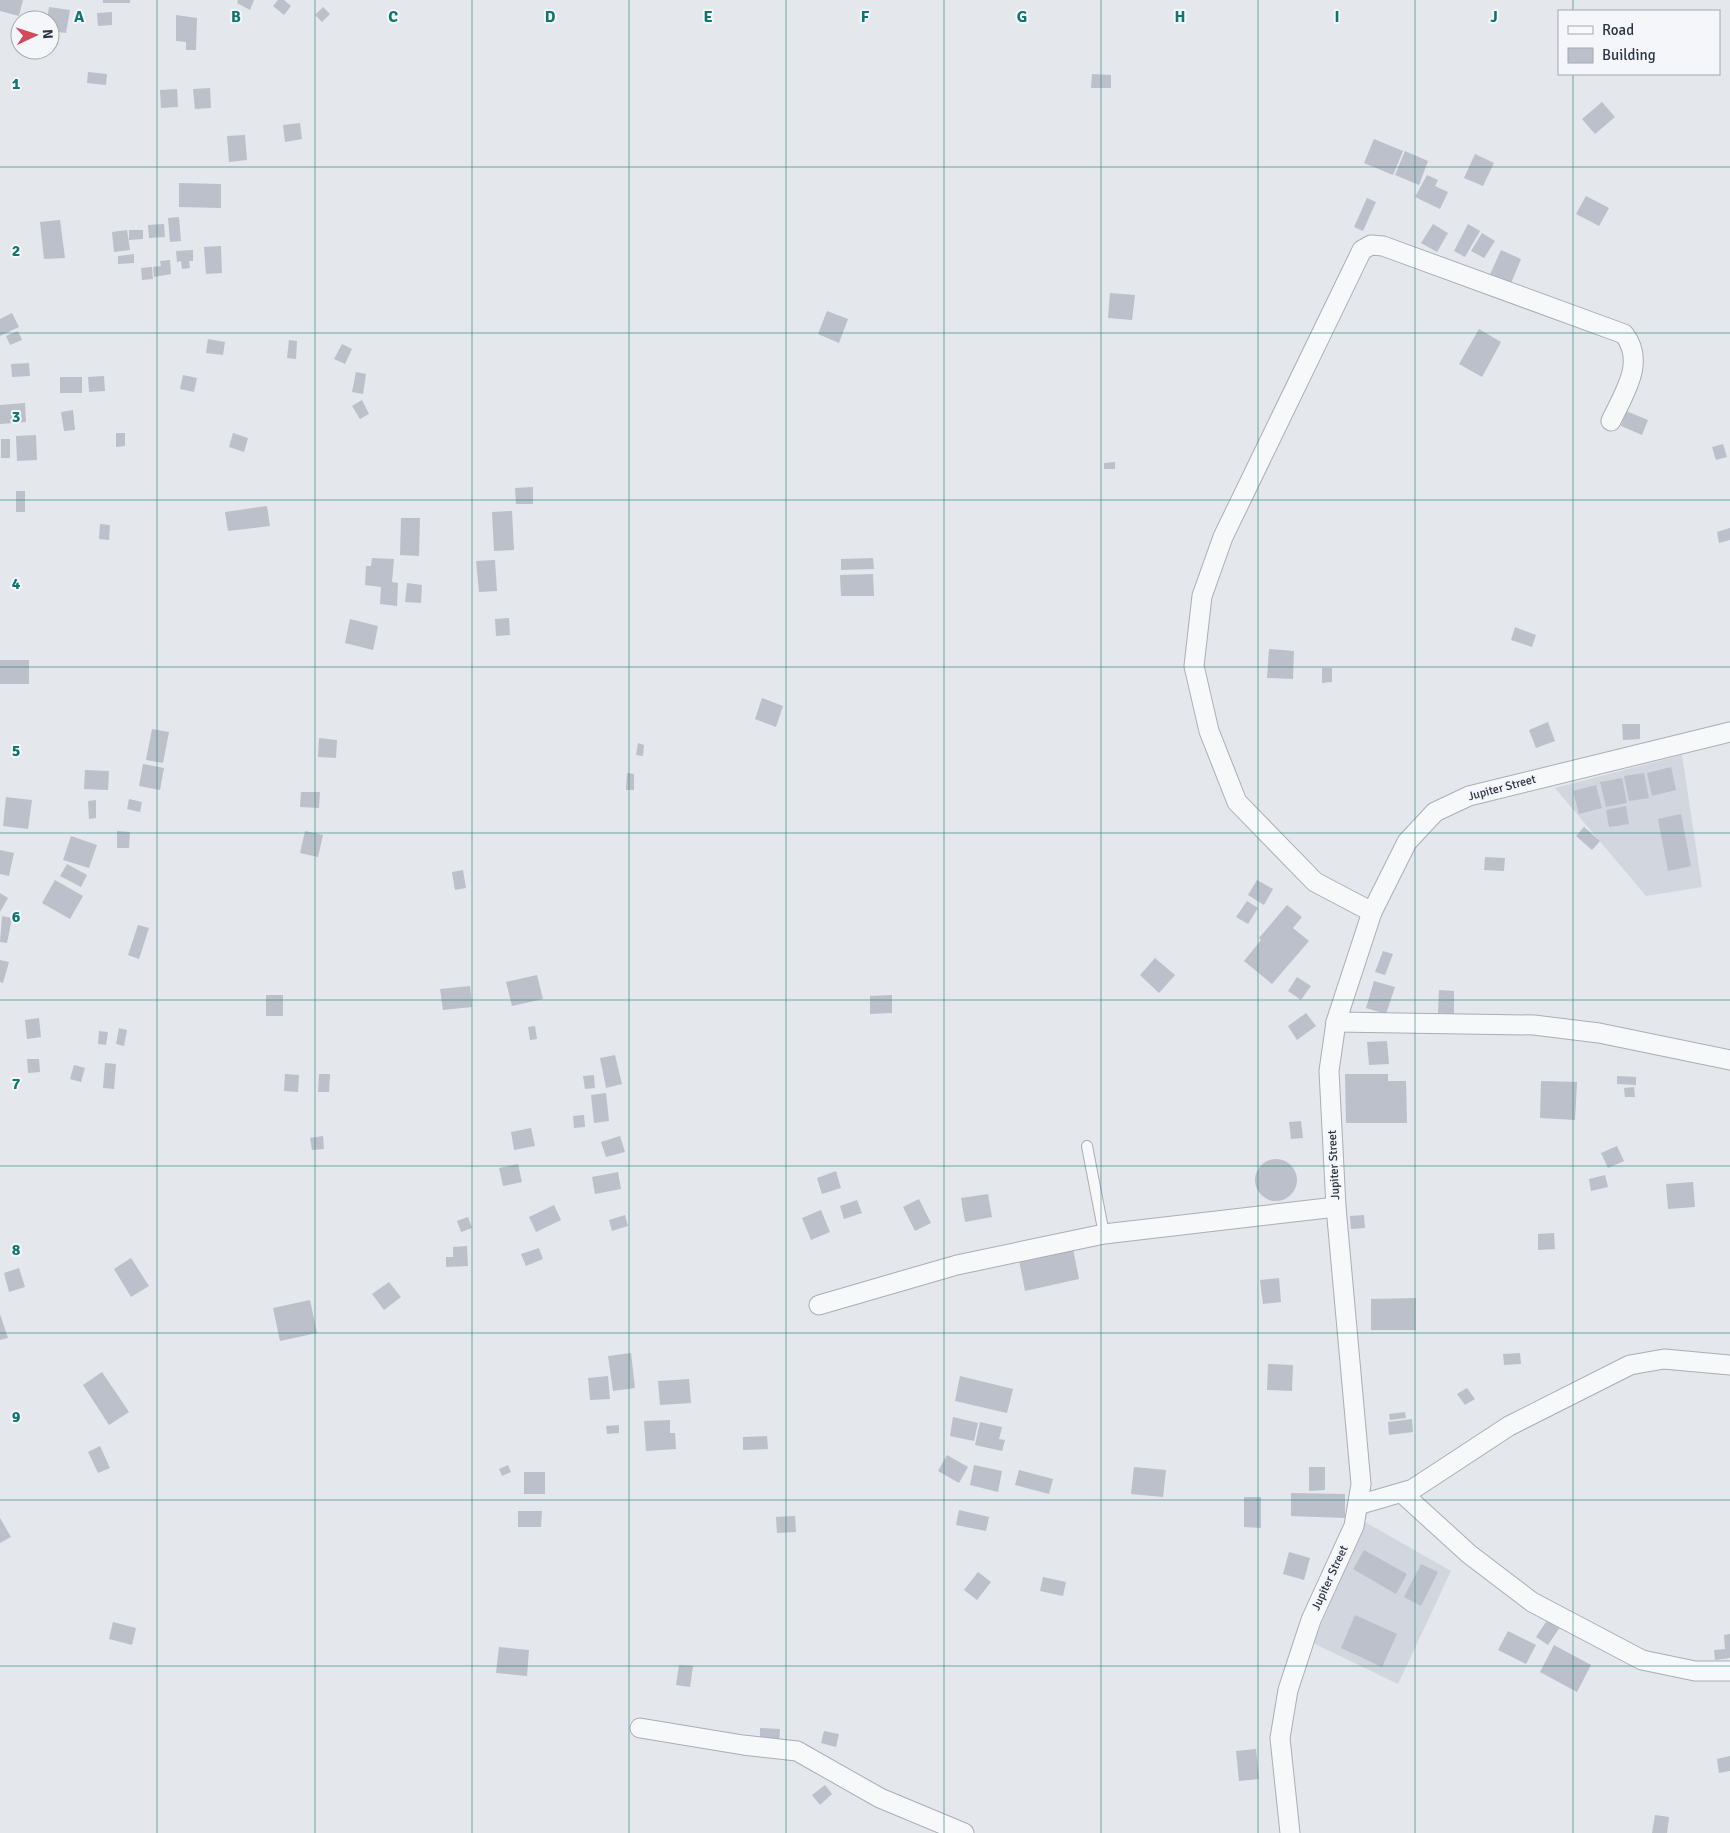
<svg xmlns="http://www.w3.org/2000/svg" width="1730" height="1833" viewBox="0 0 1730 1833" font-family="Signika,sans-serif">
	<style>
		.built { fill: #d2d6de }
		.building { fill: #bbc0ca }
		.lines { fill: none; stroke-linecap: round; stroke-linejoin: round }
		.service-casing { stroke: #a9aeb7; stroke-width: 12 }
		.minor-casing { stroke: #a9aeb7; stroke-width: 21 }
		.service { stroke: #f7f8fa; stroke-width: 10 }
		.minor { stroke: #f7f8fa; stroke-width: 19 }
		.grid { fill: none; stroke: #0f766e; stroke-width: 1; stroke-opacity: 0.55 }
		.labels { text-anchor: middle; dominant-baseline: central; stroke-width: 4; stroke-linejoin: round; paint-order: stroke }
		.street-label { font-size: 12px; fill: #2b3445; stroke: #f4f6f9 }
		.grid-label { font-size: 16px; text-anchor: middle; font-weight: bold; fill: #0f766e; stroke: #f4f6f9; stroke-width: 4; stroke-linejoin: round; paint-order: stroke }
	</style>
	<rect width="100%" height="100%" fill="#e4e7ec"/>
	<!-- built -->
	<g class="built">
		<polygon points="1682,755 1702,887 1646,896 1555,788"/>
		<polygon points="1365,1522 1451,1571 1398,1684 1313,1643"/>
	</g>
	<!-- building -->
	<g class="building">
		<polygon points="0,0 23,0 19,16 0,11"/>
		<rect x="103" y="0" width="27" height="3"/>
		<polygon points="238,0 254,0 250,10 237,3"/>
		<polygon points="278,0 284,0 291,6 284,15 273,6"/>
		<polygon points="49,7 70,10 66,33 50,31 50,20 47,20"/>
		<polygon points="323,7 330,14 322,22 315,15"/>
		<polygon points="112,12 112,25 98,26 97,13"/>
		<polygon points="176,15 197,18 196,50 186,50 186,42 176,41"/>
		<polygon points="88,72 107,74 106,85 87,83"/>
		<polygon points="1092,74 1111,75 1111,88 1091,88"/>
		<polygon points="210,88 211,108 195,109 193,89"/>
		<polygon points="177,89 178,107 161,108 160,90"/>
		<polygon points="1602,102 1615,117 1595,134 1582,119"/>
		<polygon points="300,123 302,139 285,142 283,125"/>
		<polygon points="245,135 247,160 229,162 227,136"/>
		<polygon points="1374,139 1403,151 1393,175 1364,163"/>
		<polygon points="1405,151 1428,161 1419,185 1395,175"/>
		<polygon points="1475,154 1494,163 1483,186 1464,178"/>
		<polygon points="1427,175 1438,180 1435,186 1448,192 1440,209 1415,197"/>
		<polygon points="179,183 221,184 221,208 179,207"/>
		<polygon points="1586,196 1609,208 1599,226 1576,214"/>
		<polygon points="1367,198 1376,202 1363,231 1354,227"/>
		<polygon points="179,217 181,241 170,242 168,218"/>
		<polygon points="60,220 65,258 44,259 40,222"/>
		<polygon points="164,224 165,237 149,238 148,225"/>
		<polygon points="1433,224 1448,233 1437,252 1421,243"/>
		<polygon points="1468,224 1480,231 1465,257 1454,251"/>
		<polygon points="127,230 130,250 114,252 112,232"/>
		<polygon points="129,230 143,230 143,239 129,240"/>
		<polygon points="1482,233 1495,241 1484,258 1471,251"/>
		<polygon points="221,246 222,273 206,274 204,247"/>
		<polygon points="193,250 193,261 189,261 190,268 182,269 181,261 177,262 176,251"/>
		<polygon points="1501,250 1521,259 1509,288 1488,279"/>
		<polygon points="134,254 134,263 118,264 118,256"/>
		<polygon points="170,260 171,274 154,277 153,267 161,266 160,261"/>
		<polygon points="152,267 153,279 142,280 141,268"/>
		<polygon points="1110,293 1135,295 1132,320 1108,318"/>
		<polygon points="827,311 848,319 839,343 818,334"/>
		<polygon points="12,313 19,327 0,336 0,319"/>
		<polygon points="1479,329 1501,342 1482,377 1459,364"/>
		<polygon points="18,331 22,340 10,345 6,336"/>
		<polygon points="208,339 225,342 223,355 206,353"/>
		<polygon points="289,340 297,341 296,359 287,358"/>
		<polygon points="342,344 352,349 345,364 334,359"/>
		<polygon points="29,363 30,376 12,377 11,364"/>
		<polygon points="356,372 366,374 363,394 352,392"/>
		<polygon points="183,375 197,378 194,392 180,389"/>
		<polygon points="104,376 105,391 89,392 88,377"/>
		<rect x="60" y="377" width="22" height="16"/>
		<polygon points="362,400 369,414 360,419 352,406"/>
		<polygon points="25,403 26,422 0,424 0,405"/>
		<polygon points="73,410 75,430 64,431 61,412"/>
		<polygon points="1626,411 1648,420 1642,435 1621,426"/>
		<polygon points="116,433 125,433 125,446 116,447"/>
		<polygon points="233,433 248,438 244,452 229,447"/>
		<polygon points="36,435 37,460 17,461 16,436"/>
		<rect x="1" y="439" width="9" height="19"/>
		<polygon points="1723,444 1727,457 1716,460 1712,447"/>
		<polygon points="1115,462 1115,469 1104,469 1104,463"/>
		<polygon points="533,487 533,504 516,504 515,488"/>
		<rect x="16" y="491" width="9" height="21"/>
		<polygon points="267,506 270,526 228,531 225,512"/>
		<polygon points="512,511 514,550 494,551 492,512"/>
		<polygon points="401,518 420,518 419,556 400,555"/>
		<polygon points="100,524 110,525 109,540 99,539"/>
		<polygon points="1730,528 1730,540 1719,543 1717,532"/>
		<polygon points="372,558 394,559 392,582 398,583 397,606 380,604 381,587 365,585 366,566 371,566"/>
		<polygon points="873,558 874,569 841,570 841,559"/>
		<polygon points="495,560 497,591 479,592 476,561"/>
		<polygon points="873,574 874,596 841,596 840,575"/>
		<polygon points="407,583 422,585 421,603 405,602"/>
		<polygon points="509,618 510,635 496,636 495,619"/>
		<polygon points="350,619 378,626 373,650 345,643"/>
		<polygon points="1515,627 1536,635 1532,647 1511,640"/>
		<polygon points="1269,649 1294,651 1293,679 1267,678"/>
		<rect x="0" y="660" width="29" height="24"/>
		<polygon points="1322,668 1332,668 1332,682 1322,683"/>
		<polygon points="762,698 783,706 776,727 755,719"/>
		<polygon points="1548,722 1555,741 1536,748 1529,730"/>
		<polygon points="1622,724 1640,724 1640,739 1623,740"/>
		<polygon points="152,729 169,732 163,763 146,760"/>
		<polygon points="319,738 337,740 336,758 318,757"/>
		<polygon points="638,743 644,745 643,756 636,755"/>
		<polygon points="143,764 164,768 160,790 139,786"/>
		<polygon points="1671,767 1676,790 1652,796 1647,773"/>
		<polygon points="85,770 109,771 108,790 84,789"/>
		<polygon points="627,773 634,774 634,790 626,790"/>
		<polygon points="1644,773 1649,798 1629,801 1624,776"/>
		<polygon points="1622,778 1627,803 1606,807 1600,782"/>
		<polygon points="1596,785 1602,808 1579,814 1573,791"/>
		<polygon points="301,792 320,792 319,808 300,807"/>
		<polygon points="6,797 32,800 28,829 3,826"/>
		<polygon points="129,799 142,802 140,812 127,809"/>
		<polygon points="96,800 96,818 89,819 88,801"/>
		<polygon points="1626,806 1629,824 1609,827 1606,810"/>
		<polygon points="1681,814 1691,866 1668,871 1658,819"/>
		<polygon points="1584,827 1600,841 1592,850 1576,836"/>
		<polygon points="117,831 130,832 129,848 117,848"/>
		<polygon points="305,831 323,835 318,857 300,853"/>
		<polygon points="71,836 97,845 89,868 63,860"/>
		<polygon points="0,850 14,853 9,876 0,874"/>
		<polygon points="1485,857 1505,858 1504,871 1484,870"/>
		<polygon points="67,864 87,875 81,887 60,876"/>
		<polygon points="463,870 466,888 455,890 452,872"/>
		<polygon points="55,880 83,896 70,919 42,903"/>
		<polygon points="1257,880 1273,889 1264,905 1248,895"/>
		<polygon points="0,893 8,898 0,912"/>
		<polygon points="1247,901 1258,908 1248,924 1236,917"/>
		<polygon points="1287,905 1302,917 1293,928 1309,941 1272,984 1244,961 1261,940 1259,938"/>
		<polygon points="2,916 12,918 7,943 0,942"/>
		<polygon points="138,925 149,928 139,959 128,955"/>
		<polygon points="1383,951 1393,954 1385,975 1375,972"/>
		<polygon points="1155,958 1175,975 1159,993 1140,975"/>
		<polygon points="0,960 9,962 3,983 0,982"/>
		<polygon points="537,975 543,999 512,1006 506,982"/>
		<polygon points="1297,977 1311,986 1301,1000 1288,991"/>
		<polygon points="1374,981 1395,987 1386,1014 1366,1008"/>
		<polygon points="470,986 472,1007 443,1010 440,989"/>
		<polygon points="1439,990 1454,991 1454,1014 1438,1013"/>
		<rect x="266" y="995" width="17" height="21"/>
		<polygon points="892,995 892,1013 870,1014 870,996"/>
		<polygon points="1306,1013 1316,1026 1297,1040 1288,1026"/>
		<polygon points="39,1018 41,1037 27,1039 25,1020"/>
		<polygon points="535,1026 537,1039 530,1040 528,1027"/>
		<polygon points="119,1028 127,1030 124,1046 116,1044"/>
		<polygon points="99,1031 108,1032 106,1045 98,1044"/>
		<polygon points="1387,1041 1389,1064 1369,1065 1367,1042"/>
		<polygon points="615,1055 622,1084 606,1088 600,1058"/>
		<polygon points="27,1059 39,1059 40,1072 28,1073"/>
		<polygon points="105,1063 116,1064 114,1089 103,1088"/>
		<polygon points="74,1065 85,1068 81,1082 70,1079"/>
		<polygon points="285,1074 299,1075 298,1092 284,1091"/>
		<polygon points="319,1074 330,1074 329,1092 318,1092"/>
		<polygon points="1345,1074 1388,1074 1388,1081 1406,1081 1407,1123 1346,1123"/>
		<polygon points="594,1075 595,1088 585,1089 583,1076"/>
		<polygon points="1617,1076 1636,1077 1636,1085 1617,1084"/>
		<polygon points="1541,1081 1577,1082 1575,1120 1540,1118"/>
		<polygon points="1634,1087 1635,1097 1625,1097 1624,1088"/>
		<polygon points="606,1093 609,1121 594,1123 591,1095"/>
		<polygon points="584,1115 585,1127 574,1128 573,1116"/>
		<polygon points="1301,1121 1303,1138 1291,1139 1289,1122"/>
		<polygon points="531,1128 535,1146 514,1150 511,1132"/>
		<polygon points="323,1136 324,1149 312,1150 310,1138"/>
		<polygon points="620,1136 625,1152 606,1157 601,1142"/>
		<polygon points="1617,1146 1624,1161 1608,1168 1601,1153"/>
		<circle cx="1276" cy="1180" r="21"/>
		<polygon points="518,1164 522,1182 503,1186 499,1168"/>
		<polygon points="836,1171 841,1188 822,1194 817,1178"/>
		<polygon points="618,1172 621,1189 595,1194 592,1177"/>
		<polygon points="1605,1175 1608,1187 1591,1191 1589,1179"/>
		<polygon points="1693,1182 1695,1207 1668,1209 1666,1184"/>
		<polygon points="988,1194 992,1217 965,1222 961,1198"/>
		<polygon points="919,1199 931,1223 915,1231 903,1207"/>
		<polygon points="857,1200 862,1213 844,1219 840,1206"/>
		<polygon points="554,1205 561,1220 536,1232 529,1217"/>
		<polygon points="821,1210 830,1232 811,1240 802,1218"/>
		<polygon points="625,1215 628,1226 612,1231 609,1220"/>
		<polygon points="1364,1215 1365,1228 1351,1229 1350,1216"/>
		<polygon points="468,1217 472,1228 461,1232 457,1221"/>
		<polygon points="1554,1233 1555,1249 1538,1250 1538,1234"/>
		<polygon points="467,1246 468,1266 446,1267 446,1257 453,1257 453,1247"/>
		<polygon points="539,1248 543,1259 526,1266 521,1254"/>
		<polygon points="1073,1249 1079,1279 1025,1291 1019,1260"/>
		<polygon points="131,1258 149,1286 131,1297 114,1269"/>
		<polygon points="19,1268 25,1287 9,1292 4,1273"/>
		<polygon points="1279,1278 1281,1302 1263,1304 1260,1280"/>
		<polygon points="389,1282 401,1297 384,1310 372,1294"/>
		<polygon points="1416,1298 1416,1330 1371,1330 1371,1299"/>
		<polygon points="310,1300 317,1333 280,1341 273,1308"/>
		<polygon points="0,1314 8,1338 0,1340"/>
		<polygon points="631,1353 635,1388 613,1391 608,1356"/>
		<polygon points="1520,1353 1521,1364 1504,1365 1503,1354"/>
		<polygon points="1268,1364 1293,1365 1292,1391 1267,1390"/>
		<polygon points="102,1372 129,1412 109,1425 83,1385"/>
		<polygon points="608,1376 610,1399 590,1400 588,1378"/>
		<polygon points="960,1376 1013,1389 1007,1413 955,1401"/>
		<polygon points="689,1379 691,1403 660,1405 658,1381"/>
		<polygon points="1467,1388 1475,1399 1465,1405 1457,1394"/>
		<polygon points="1405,1412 1406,1418 1390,1420 1389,1414"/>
		<polygon points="953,1417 978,1423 974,1441 950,1436"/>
		<polygon points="1412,1419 1413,1432 1389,1435 1388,1422"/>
		<polygon points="670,1420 670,1433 675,1433 676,1449 646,1451 644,1421"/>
		<polygon points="980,1422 1002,1427 999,1439 1005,1440 1002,1451 975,1445"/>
		<polygon points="619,1425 619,1433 607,1434 606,1426"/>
		<polygon points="767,1436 768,1449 743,1450 743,1437"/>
		<polygon points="100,1446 110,1468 98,1473 88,1452"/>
		<polygon points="947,1455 968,1467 959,1483 938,1471"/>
		<polygon points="508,1465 511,1472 502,1476 499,1469"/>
		<polygon points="974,1465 1002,1471 998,1492 970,1485"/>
		<polygon points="1134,1467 1166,1470 1163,1497 1131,1494"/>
		<polygon points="1309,1467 1325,1467 1325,1490 1309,1491"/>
		<polygon points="1019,1470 1053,1479 1049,1494 1015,1485"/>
		<rect x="524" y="1472" width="21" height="22"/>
		<polygon points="1291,1493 1345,1494 1345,1518 1291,1516"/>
		<polygon points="1244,1497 1261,1497 1261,1528 1244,1527"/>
		<polygon points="959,1510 989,1517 986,1531 956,1525"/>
		<polygon points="518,1511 542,1511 541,1527 518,1527"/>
		<polygon points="795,1516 796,1532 777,1533 776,1517"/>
		<polygon points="0,1518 11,1537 0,1543"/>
		<polygon points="1364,1550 1407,1574 1396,1594 1353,1569"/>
		<polygon points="1289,1552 1310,1558 1304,1580 1283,1574"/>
		<polygon points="1421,1564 1438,1572 1421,1606 1404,1597"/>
		<polygon points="978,1572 991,1582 977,1600 964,1590"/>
		<polygon points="1043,1577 1066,1582 1063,1596 1040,1591"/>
		<polygon points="1355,1615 1397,1634 1382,1667 1341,1648"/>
		<polygon points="1548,1619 1560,1627 1548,1645 1536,1637"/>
		<polygon points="113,1622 136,1628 132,1645 109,1639"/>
		<polygon points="1508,1631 1536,1645 1526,1664 1498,1650"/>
		<polygon points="1730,1634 1730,1658 1715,1660 1714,1650 1725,1649 1724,1635"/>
		<polygon points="1554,1645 1591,1665 1577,1692 1540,1672"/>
		<polygon points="499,1647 529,1650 527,1676 496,1673"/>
		<polygon points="679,1665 693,1666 690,1687 676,1685"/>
		<polygon points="760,1728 780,1729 779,1745 760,1745"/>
		<polygon points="824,1731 839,1734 836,1747 821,1743"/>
		<polygon points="1256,1749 1259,1779 1239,1781 1236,1751"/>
		<polygon points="1730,1756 1730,1771 1719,1773 1717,1759"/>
		<polygon points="825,1785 832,1794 820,1805 812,1795"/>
		<polygon points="1655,1815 1669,1817 1667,1833 1652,1833"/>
	</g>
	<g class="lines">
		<defs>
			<polyline id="service" points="1087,1146 1104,1234"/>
			<g id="minor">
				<path d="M1372,912L1315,882L1237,802L1209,731L1194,666L1202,596L1223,537L1362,250L1371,245L1383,246L1624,334C1646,362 1624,393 1611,421"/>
				<polyline points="1336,1022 1534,1025 1599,1033 1730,1060"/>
				<polyline points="819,1305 957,1265 1104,1234 1336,1207"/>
				<polyline points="1402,1493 1469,1554 1532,1602 1642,1660 1695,1671 1730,1671"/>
				<polyline points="1358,1505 1413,1489 1509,1426 1630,1365 1664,1359 1730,1365"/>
				<polyline points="640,1728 743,1745 797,1751 880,1798 964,1833"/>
				<polyline points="1290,1833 1280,1738 1288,1690 1311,1620 1354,1526 1361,1484 1336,1207 1329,1071 1336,1022 1372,912 1407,842 1435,812 1469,796 1730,732"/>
			</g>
		</defs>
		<!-- service casing -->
		<use href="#service" class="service-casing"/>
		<!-- minor casing -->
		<use href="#minor" class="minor-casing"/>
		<!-- service -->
		<use href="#service" class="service"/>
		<!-- minor -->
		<use href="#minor" class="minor"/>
	</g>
	<!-- grid -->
	<path class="grid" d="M157,0V1833M315,0V1833M472,0V1833M629,0V1833M786,0V1833M944,0V1833M1101,0V1833M1258,0V1833M1415,0V1833M1573,0V11M1573,74V1833M0,167H1730M0,333H1730M0,500H1730M0,667H1730M0,833H1730M0,1000H1730M0,1166H1730M0,1333H1730M0,1500H1730M0,1666H1730"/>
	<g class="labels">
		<!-- street labels -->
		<g class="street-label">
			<text transform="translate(1502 788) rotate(-15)">Jupiter Street</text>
			<text transform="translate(1334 1165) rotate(-93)">Jupiter Street</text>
			<text transform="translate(1330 1578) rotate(-65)">Jupiter Street</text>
		</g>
	</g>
	<g class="grid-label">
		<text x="79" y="22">A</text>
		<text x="236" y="22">B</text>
		<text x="393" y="22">C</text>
		<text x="550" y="22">D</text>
		<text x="708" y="22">E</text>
		<text x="865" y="22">F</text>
		<text x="1022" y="22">G</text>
		<text x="1180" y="22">H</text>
		<text x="1337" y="22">I</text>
		<text x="1494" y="22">J</text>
		<text x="16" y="89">1</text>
		<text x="16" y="256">2</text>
		<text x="16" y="422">3</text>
		<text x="16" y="589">4</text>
		<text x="16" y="756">5</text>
		<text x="16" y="922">6</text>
		<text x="16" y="1089">7</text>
		<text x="16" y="1255">8</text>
		<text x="16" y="1422">9</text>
	</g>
	<!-- legend -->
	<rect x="1558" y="10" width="162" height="65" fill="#f4f6f9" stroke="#a4a8b1"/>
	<rect x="1568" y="26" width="25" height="8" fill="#f7f8fa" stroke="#a4a8b1"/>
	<text x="1602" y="35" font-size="15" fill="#2b3445">Road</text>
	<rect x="1568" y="48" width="25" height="15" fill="#bbc0ca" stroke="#a4a8b1"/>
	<text x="1602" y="60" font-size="15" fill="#2b3445">Building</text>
	<!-- north arrow -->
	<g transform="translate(35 35) rotate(86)"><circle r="24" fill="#f4f6f9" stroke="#a4a8b1"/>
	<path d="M0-4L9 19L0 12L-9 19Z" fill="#d1495b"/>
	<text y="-8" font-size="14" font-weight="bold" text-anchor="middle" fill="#2b3445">N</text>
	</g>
</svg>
